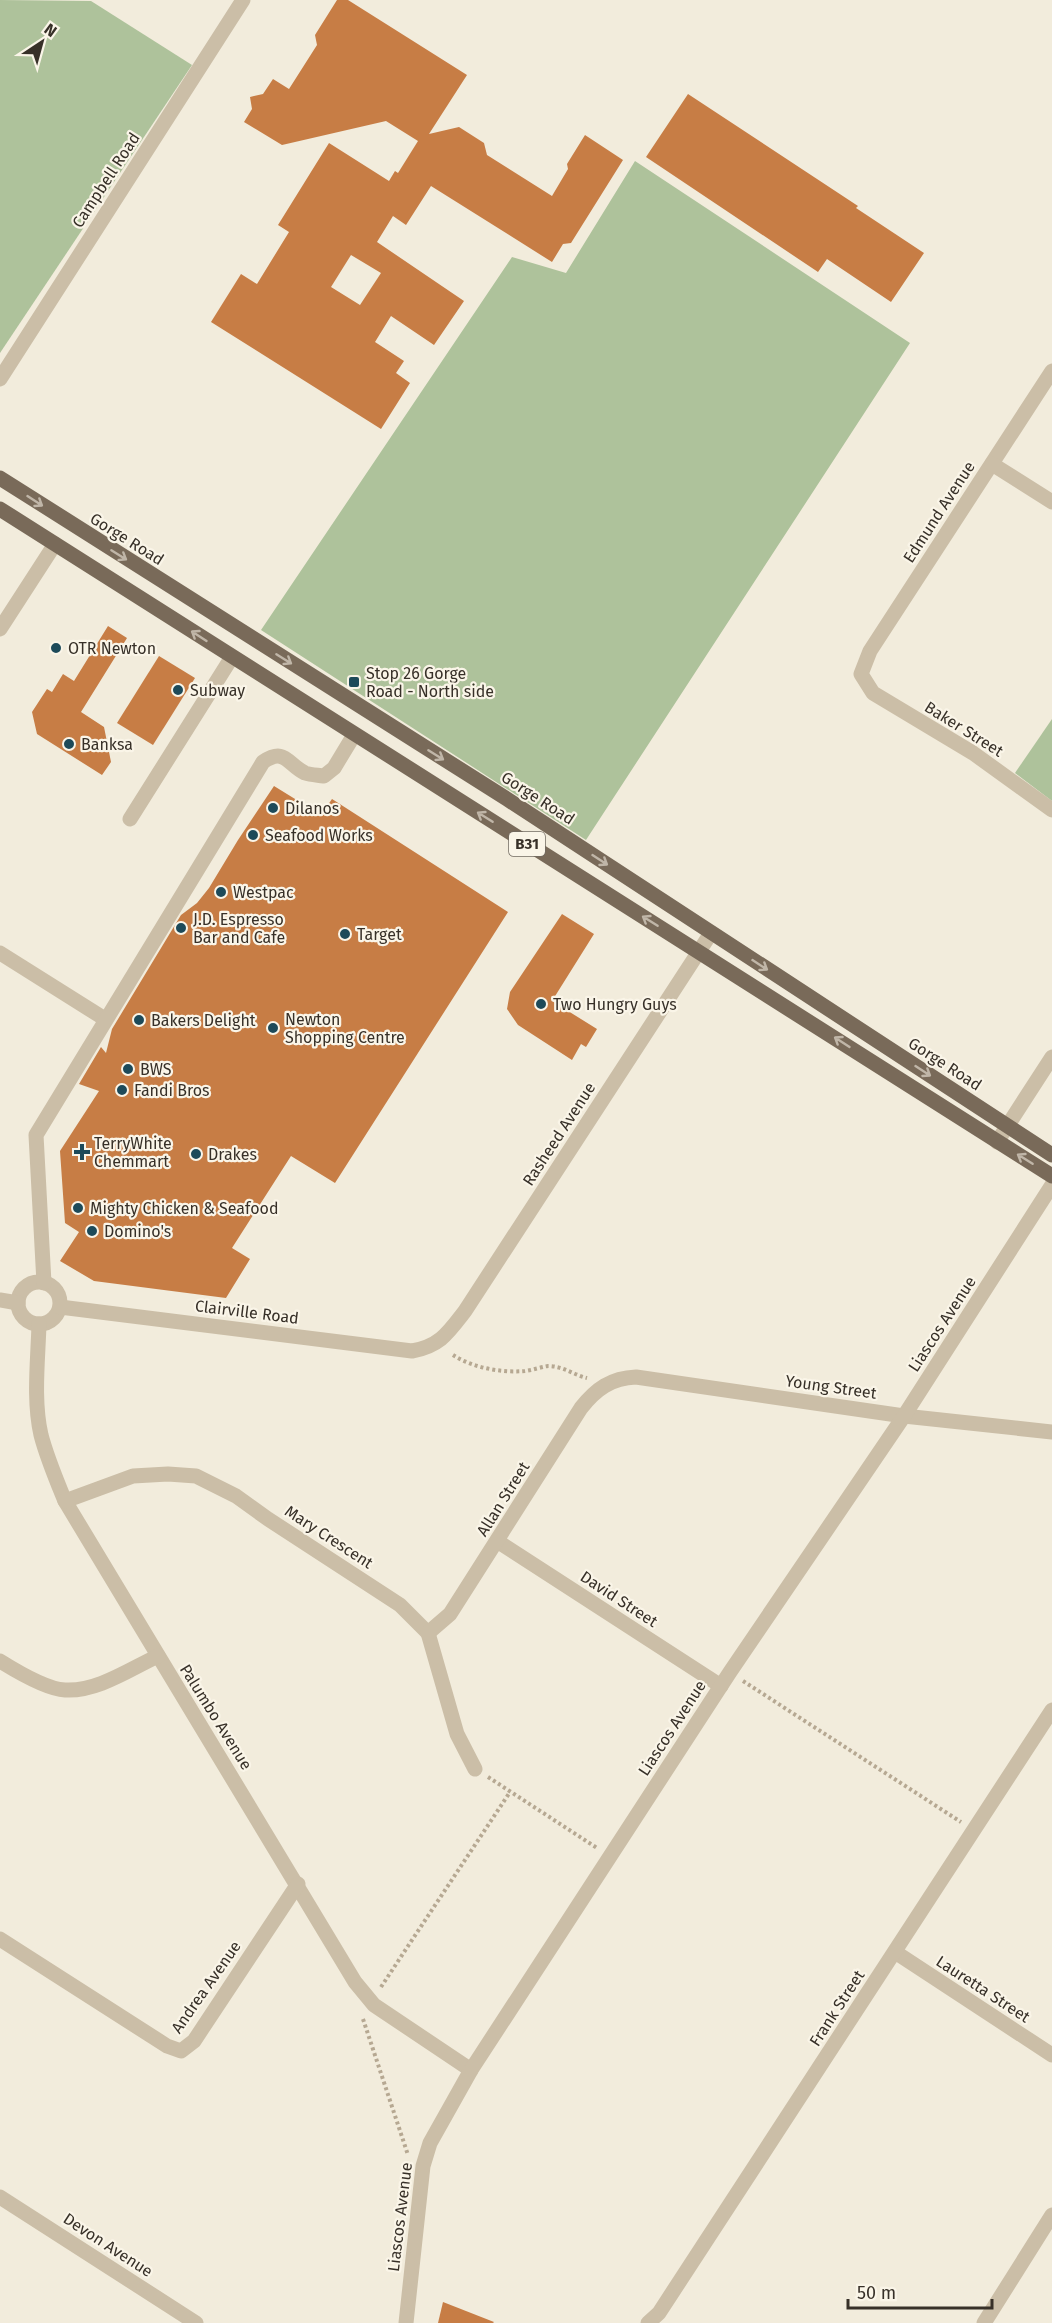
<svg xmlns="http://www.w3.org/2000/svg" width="1052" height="2323" viewBox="0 0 1052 2323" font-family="'Fira Sans',sans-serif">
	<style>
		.park { fill: #aec29b }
		.building { fill: #c77d45; fill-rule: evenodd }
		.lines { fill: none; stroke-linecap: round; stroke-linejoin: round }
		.path { stroke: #b6a892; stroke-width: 4; stroke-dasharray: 3 3; stroke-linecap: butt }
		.minor { stroke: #cbbea7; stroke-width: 15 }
		.major { stroke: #796a59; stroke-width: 15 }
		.oneway { stroke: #c0b6a8 }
		.poi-dot { fill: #1d4a59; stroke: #faf5e8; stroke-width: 2 }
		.labels { text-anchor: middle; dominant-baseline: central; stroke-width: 4.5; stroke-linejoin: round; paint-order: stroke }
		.shield { fill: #faf5e8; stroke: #726b62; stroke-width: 1.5 }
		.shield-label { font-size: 15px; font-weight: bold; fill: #373028 }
		.street-label { font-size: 16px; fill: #373028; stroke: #faf5e8 }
		.poi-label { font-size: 16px; fill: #373028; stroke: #faf5e8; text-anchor: start }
	</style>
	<rect width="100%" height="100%" fill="#f2ecdc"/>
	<!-- park -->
	<g class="park">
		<polygon points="0,0 91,1 192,65 0,353"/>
		<polygon points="635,161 910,343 586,840 261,630 512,257 566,273"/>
		<polygon points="1052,719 1052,801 1015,773"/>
	</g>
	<!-- building -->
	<g class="building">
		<path d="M337,0H348L467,75L429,134L459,127L484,143L487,155L552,196L568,169L567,164L585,135L623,160L571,243L563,244L552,262L431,186L406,225L393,216L377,242L464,301L434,345L391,316L375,342L404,361L396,373L410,383L381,429L211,322L241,274L257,284L289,232L278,225L329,143L389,181L395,171L398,173L418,141L386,121L282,145L244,122L252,109L250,97L263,94L273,79L289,89L317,45L315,35ZM351,255L381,273L360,305L331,287Z"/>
		<polygon points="688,94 858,206 856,208 924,253 891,302 827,259 818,272 646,157"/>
		<polygon points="108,626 127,638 81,712 104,727 111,762 102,775 37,734 32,712 47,689 52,692 63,674 74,681"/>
		<polygon points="159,656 195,678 153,745 117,723"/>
		<polygon points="274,786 321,815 332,799 508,912 335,1183 291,1156 232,1248 250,1259 226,1298 94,1281 60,1261 79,1232 65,1223 60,1151 99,1091 79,1084 101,1047 106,1053 112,1029 181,915 197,903 209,888 238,840"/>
		<polygon points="562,914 594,934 552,1001 597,1029 586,1047 581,1044 572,1060 518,1025 507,1009 510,992"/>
		<polygon points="443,2302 494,2322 493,2323 438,2323"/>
	</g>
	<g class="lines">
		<!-- path -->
		<g class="path">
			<path d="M453,1355C473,1368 502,1373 525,1371C533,1370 541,1367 548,1366C563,1366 574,1375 587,1378"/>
			<polyline points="743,1681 961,1822"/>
			<polyline points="488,1777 597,1848"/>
			<polyline points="381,1987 510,1792"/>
			<polyline points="363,2019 408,2155"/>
		</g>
		<!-- minor -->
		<g class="minor">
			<polyline points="1052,371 870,651 861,674 873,693 973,753 1052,810"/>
			<polyline points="0,379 243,0"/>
			<polyline points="992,464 1052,502"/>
			<polyline points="0,629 55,544"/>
			<polyline points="130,819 232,657"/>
			<polyline points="0,953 105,1019"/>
			<polyline points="997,1142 1052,1057"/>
			<circle cx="39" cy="1303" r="21"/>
			<path d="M44,1283L36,1135L263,762C285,747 287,764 305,773C311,775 318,775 324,776L334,768L354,735"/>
			<polyline points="0,1300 18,1303"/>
			<path d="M60,1307L412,1351C440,1346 448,1333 465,1311L711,933"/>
			<path d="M39,1324C38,1360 33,1400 41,1435C47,1458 56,1479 65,1501L355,1982L374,2005L471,2070"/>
			<polyline points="65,1501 133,1476 168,1474 196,1476 236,1496 268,1519 400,1605 428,1633 457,1734 475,1769"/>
			<polyline points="497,1541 721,1686"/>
			<path d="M428,1633L450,1614L581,1408C596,1389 611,1378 636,1377L904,1416L1052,1432"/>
			<path d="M0,1661C16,1671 46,1689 65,1690C97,1692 130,1669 158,1656"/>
			<polyline points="0,1939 167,2046 181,2051 194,2041 298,1884"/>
			<polyline points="895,1952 1052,2055"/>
			<polyline points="0,2197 196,2323"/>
			<polyline points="406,2323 423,2166 430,2143 471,2070 730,1672 904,1416 1052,1185"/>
			<polyline points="648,2323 659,2313 1052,1710"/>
			<polyline points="984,2323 1052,2215"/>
		</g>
		<!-- major -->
		<g class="major">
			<polyline points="0,478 507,799 1052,1155"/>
			<polyline points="0,509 1052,1176"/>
		</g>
	</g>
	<!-- one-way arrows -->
	<defs><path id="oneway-shaft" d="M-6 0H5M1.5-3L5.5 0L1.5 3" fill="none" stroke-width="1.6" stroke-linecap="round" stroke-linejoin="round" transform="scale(1.5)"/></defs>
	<g class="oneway">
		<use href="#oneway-shaft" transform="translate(35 501) rotate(33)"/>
		<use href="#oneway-shaft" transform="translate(119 555) rotate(32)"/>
		<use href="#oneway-shaft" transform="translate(199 636) rotate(-147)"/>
		<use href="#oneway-shaft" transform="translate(284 659) rotate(32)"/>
		<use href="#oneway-shaft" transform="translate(436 755) rotate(32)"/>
		<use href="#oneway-shaft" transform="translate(485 817) rotate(-148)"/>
		<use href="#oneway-shaft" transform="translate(600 860) rotate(33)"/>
		<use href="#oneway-shaft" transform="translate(650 921) rotate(-148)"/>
		<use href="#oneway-shaft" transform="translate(760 965) rotate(33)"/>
		<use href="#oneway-shaft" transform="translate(842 1042) rotate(-147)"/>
		<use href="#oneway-shaft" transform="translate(923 1071) rotate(33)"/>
		<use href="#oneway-shaft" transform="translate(1025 1159) rotate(-148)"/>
	</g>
	<!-- markers -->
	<g class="poi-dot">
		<circle cx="56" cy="648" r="6"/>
		<rect x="348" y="676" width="12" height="12" rx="3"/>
		<circle cx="178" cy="690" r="6"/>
		<circle cx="69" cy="744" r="6"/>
		<circle cx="273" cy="808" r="6"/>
		<circle cx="253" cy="835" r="6"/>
		<circle cx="221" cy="892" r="6"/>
		<circle cx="181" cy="928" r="6"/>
		<circle cx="345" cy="934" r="6"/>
		<circle cx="541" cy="1004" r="6"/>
		<circle cx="139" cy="1020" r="6"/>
		<circle cx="273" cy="1028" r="6"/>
		<circle cx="128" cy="1069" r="6"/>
		<circle cx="122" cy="1090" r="6"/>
		<path d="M79 1143h6v6h6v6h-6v6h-6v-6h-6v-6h6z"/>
		<circle cx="196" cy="1154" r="6"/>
		<circle cx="78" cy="1208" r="6"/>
		<circle cx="92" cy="1231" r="6"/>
	</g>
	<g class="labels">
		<!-- shield labels -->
		<rect class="shield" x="509" y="832" width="36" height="24" rx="4.5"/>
		<g class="shield-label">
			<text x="527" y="844">B31</text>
		</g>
		<!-- street labels -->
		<g class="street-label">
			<text transform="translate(106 180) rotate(-57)">Campbell Road</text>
			<text transform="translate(939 512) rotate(-57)">Edmund Avenue</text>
			<text transform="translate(127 539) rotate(32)">Gorge Road</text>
			<text transform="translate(964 729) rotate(32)">Baker Street</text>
			<text transform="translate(538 798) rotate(33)">Gorge Road</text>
			<text transform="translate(945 1064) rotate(33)">Gorge Road</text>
			<text transform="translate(559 1134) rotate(-57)">Rasheed Avenue</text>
			<text transform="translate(247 1312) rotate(7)">Clairville Road</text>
			<text transform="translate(942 1324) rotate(-57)">Liascos Avenue</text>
			<text transform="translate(831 1387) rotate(8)">Young Street</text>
			<text transform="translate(503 1499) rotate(-58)">Allan Street</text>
			<text transform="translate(329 1537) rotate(33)">Mary Crescent</text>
			<text transform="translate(619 1599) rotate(33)">David Street</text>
			<text transform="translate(216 1717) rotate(58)">Palumbo Avenue</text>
			<text transform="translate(672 1728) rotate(-57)">Liascos Avenue</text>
			<text transform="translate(206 1987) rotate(-55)">Andrea Avenue</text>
			<text transform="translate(983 1989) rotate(33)">Lauretta Street</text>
			<text transform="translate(837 2008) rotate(-57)">Frank Street</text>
			<text transform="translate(400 2217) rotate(-83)">Liascos Avenue</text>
			<text transform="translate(108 2245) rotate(33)">Devon Avenue</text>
		</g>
		<!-- poi labels -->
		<g class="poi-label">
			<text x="68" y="648">OTR Newton</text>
			<text x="366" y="673">Stop 26 Gorge<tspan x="366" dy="18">Road - North side</tspan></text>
			<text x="190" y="690">Subway</text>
			<text x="81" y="744">Banksa</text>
			<text x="285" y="808">Dilanos</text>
			<text x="265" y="835">Seafood Works</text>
			<text x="233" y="892">Westpac</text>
			<text x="193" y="919">J.D. Espresso<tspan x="193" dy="18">Bar and Cafe</tspan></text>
			<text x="357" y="934">Target</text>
			<text x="553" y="1004">Two Hungry Guys</text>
			<text x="285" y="1019">Newton<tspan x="285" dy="18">Shopping Centre</tspan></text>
			<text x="151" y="1020">Bakers Delight</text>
			<text x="140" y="1069">BWS</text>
			<text x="134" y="1090">Fandi Bros</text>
			<text x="94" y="1143">TerryWhite<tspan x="94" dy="18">Chemmart</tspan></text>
			<text x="208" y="1154">Drakes</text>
			<text x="90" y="1208">Mighty Chicken &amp; Seafood</text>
			<text x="104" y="1231">Domino's</text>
		</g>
	</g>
	<!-- north arrow -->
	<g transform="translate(42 42) rotate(36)" stroke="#faf5e8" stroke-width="4.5" paint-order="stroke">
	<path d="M0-4.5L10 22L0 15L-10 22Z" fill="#373028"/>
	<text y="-9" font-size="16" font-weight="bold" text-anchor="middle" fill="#373028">N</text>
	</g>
	<!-- scale -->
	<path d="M848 2299v9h144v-9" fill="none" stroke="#373028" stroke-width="3"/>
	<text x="857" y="2299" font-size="18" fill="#373028" stroke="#faf5e8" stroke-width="4.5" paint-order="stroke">50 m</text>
</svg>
